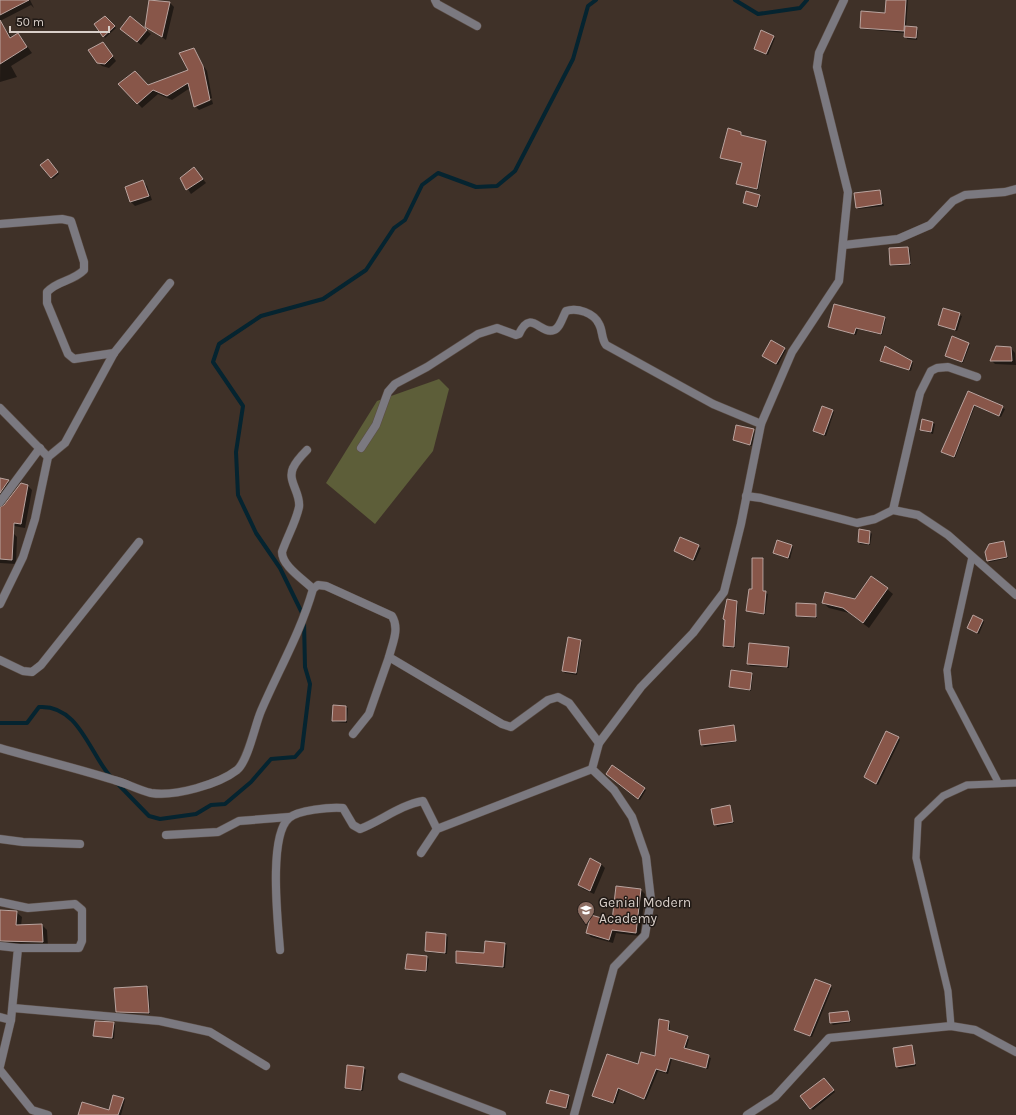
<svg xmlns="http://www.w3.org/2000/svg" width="1016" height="1115" viewBox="0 0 1016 1115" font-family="Karla,sans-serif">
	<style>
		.green { fill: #5d5e39 }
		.shadow { fill: #0007 }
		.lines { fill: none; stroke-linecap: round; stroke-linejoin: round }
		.stream { stroke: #052430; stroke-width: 4 }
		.building { fill: #885649; stroke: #baa49f }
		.service-casing { stroke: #5b4d45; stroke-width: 8 }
		.minor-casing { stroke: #5b4d45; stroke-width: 9 }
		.tertiary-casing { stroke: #5b4d45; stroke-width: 9 }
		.service { stroke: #7b7980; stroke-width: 7 }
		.minor { stroke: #7b7980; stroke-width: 8 }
		.tertiary { stroke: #7b7980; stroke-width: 8 }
		.labels { text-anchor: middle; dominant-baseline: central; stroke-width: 3; stroke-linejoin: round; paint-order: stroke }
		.poi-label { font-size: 14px; fill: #d9cfc9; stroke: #211a16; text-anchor: start }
	</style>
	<rect width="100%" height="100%" fill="#3f3128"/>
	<!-- green -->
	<polygon class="green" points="439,379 449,389 433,451 375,524 326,483 377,401"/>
	<!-- shadow -->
	<g class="shadow">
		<polygon points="0,0 30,0 34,8 31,5 0,21"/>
		<polygon points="150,0 170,3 174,7 166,40 146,26"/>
		<polygon points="887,0 908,0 906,27 918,30 917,40 907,39 905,33 863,29 861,27 886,14"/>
		<polygon points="105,17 116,28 105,38 104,36"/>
		<polygon points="131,17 151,34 141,45 126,32"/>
		<polygon points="1,23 12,38 18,34 32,53 11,66 17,77 0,82"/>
		<polygon points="773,37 775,38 768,55 755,49"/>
		<polygon points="103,43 116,61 109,68 102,66 98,62"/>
		<polygon points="193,50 207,71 212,98 196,105 196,107 212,100 213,104 199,110 195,106 190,88 172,100 158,94 142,108 119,84 148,86 190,71"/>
		<polygon points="741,132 742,136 767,144 758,190 739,185 738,183 742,164 722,158"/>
		<polygon points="50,162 59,174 53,179 51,178"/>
		<polygon points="194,168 206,183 191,194 181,178"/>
		<polygon points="143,182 147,186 152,200 135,206 131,202 126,188"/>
		<polygon points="880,191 884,206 858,209 857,207"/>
		<polygon points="759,195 761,197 758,208 744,203"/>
		<polygon points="908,248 910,250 911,265 893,266 891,265"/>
		<polygon points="943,309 962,316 957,331 939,324"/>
		<polygon points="884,318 886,319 882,335 858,329 856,335 829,327"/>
		<polygon points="968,344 970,345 963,363 946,356"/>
		<polygon points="1011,348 1015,353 1016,365 995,364 991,360"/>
		<polygon points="784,349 786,350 778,365 765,357"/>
		<polygon points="881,361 911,361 913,363 911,371"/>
		<polygon points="969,392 1005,409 1001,417 975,406 955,458 943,452"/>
		<polygon points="832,411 834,412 826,436 816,433 814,431"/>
		<polygon points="933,423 935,424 933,434 921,430"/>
		<polygon points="737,426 756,432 752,446 734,440"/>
		<polygon points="0,479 10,483 3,493 0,492"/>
		<polygon points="28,486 32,490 25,528 14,526 10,522"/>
		<polygon points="0,532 13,533 17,537 16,564 0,563"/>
		<polygon points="870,532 872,534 870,545 860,544 859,542"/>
		<polygon points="680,538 701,548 695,561 675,551"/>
		<polygon points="1003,542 1008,558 990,562 988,561"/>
		<polygon points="792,546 793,547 790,559 774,553"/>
		<polygon points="763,559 764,560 764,592 768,594 765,615 747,611"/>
		<polygon points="887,589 893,594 869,628 849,613 829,608 823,603 855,600"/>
		<polygon points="736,602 738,604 735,648 726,648 724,646"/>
		<polygon points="816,605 817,607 817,618 799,617 797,616"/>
		<polygon points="983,620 984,622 979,634 970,630"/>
		<polygon points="581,641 582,642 577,675 565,673 563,671"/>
		<polygon points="750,644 788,648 790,650 789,668 750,666 748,664"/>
		<polygon points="751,674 753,675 751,691 730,687"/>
		<polygon points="346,707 348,708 347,723 335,722 333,721"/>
		<polygon points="733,727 735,742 704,747 702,745 700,731"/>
		<polygon points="898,738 900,740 878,785 867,778"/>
		<polygon points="612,766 646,790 640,800 609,776"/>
		<polygon points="729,806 734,823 717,827 712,809"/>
		<polygon points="601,864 605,868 594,894 583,889 579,885"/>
		<polygon points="617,887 641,890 645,894 640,936 616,933 613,943 591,937 587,933 613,923"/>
		<polygon points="0,911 16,912 22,917 21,926 42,925 47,930 48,947 0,945"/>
		<polygon points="427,934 446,935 448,937 447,954 427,952 426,951"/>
		<polygon points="505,944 507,945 505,968 458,964 457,963 485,954"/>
		<polygon points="427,957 429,959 427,972 408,970 406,969"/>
		<polygon points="830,986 832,988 812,1037 797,1031"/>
		<polygon points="147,987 149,989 150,1014 118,1013 116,1011"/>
		<polygon points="848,1012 851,1022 833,1025 831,1023"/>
		<polygon points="668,1021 670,1024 670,1032 689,1039 686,1050 711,1058 708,1069 672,1059 668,1074 658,1071 646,1100 620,1089 615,1104 596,1098 594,1096 639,1065 656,1057"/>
		<polygon points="113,1023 115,1025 114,1039 94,1035"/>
		<polygon points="911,1046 916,1066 899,1069 897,1067"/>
		<polygon points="364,1068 366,1070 363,1091 347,1089 346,1088"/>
		<polygon points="826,1081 835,1092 813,1110 811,1108"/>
		<polygon points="569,1096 570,1097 568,1109 547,1103"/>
		<polygon points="123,1098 125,1100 121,1115 79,1115 110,1111"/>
	</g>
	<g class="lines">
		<!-- stream -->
		<g class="stream">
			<polyline points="735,0 758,14 800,8 807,0"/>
			<polyline points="303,615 280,568 256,533 238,495 236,452 243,406 213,362 219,344 261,316 323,299 366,270 394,228 405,220 422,185 438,173 476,187 497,186 515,171 573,59 588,6 596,0"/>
			<path d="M0,723H27L39,707C79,704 90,755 111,777"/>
			<polyline points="116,782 149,816 160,819 196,814 211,805 225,804 251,782 271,759 295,757 302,749 310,684 305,667 304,622"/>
		</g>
	</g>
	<!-- building -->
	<g class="building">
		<polygon points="0,0 29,0 0,15"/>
		<polygon points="149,0 170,2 162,37 145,27"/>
		<polygon points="886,0 906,0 904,31 860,28 861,11 885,13"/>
		<polygon points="105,16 115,26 103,37 94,24"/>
		<polygon points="130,16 147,30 137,42 120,29"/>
		<polygon points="0,20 10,38 18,33 27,47 0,64"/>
		<polygon points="905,26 917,27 916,38 904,37"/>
		<polygon points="761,30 774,36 766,54 754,49"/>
		<polygon points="103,42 113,56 105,64 97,63 88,50"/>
		<polygon points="194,48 203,66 210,100 194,107 188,83 167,96 153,90 137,104 118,84 135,71 148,85 188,70 179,53"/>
		<polygon points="728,128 741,132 741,135 766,141 757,189 736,184 742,163 720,158"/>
		<polygon points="48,159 58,172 51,178 40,165"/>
		<polygon points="194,167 203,179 186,190 180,178"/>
		<polygon points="143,180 149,196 130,202 125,187"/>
		<polygon points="880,190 882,204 856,208 854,193"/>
		<polygon points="746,191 760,195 757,207 743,203"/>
		<polygon points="908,247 910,264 890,265 889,248"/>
		<polygon points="834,304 885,317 881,334 856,328 854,334 828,327"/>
		<polygon points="943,308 960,313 955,330 938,325"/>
		<polygon points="952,336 969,343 962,362 945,356"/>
		<polygon points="771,340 785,348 776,364 762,356"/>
		<polygon points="885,346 912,361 909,370 880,361"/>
		<polygon points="996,346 1011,347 1012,361 990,361"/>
		<polygon points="968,391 1003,406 999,416 974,405 954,457 941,452"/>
		<polygon points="822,406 833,410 824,435 813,431"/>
		<polygon points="922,419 933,422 931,432 920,430"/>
		<polygon points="736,425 754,429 750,445 733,440"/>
		<polygon points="0,478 9,480 0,493"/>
		<polygon points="21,483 28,485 21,524 14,523 12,560 0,559 0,507 4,505"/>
		<polygon points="859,529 870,531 869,544 858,542"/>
		<polygon points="680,537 699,545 693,560 674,551"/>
		<polygon points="777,540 792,545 788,558 773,553"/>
		<polygon points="1004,541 1007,557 987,561 985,552 989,544"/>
		<polygon points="752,558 763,558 763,591 766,591 764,614 746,611 749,589 752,589"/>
		<polygon points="871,576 888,588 863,623 843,608 822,603 825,592 855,599"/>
		<polygon points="727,599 737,601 734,647 723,646 725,620 723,619"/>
		<polygon points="796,603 816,604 816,617 796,616"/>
		<polygon points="973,615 983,620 977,633 967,628"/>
		<polygon points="568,637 581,640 576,673 562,671"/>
		<polygon points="749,643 789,647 787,667 747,664"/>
		<polygon points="731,670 752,673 750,690 729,687"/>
		<polygon points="333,705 346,706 346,721 332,721"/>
		<polygon points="734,725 736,741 701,745 699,730"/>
		<polygon points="886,731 899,737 876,784 864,777"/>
		<polygon points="612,765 645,788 638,799 606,774"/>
		<polygon points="730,805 733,822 714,825 711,809"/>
		<polygon points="590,858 601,864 590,891 578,885"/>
		<polygon points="616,886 641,889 636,933 612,930 609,940 586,933 591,915 612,921"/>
		<polygon points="0,910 17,911 16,925 42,924 43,942 0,941"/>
		<polygon points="426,932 446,934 445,953 425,951"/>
		<polygon points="485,941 505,943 503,967 456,963 456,951 484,953"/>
		<polygon points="407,954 427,956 426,971 405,969"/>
		<polygon points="815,979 831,985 810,1036 794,1030"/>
		<polygon points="147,986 149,1013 116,1012 114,988"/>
		<polygon points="848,1011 850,1021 830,1023 829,1013"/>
		<polygon points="659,1019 669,1021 668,1030 688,1036 684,1048 709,1055 706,1068 670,1058 666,1072 656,1069 644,1099 618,1088 613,1103 592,1096 607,1054 638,1064 641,1052 655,1056"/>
		<polygon points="95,1021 114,1022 112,1038 93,1036"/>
		<polygon points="912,1045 915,1064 896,1067 893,1048"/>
		<polygon points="347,1065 364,1067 361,1090 345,1088"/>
		<polygon points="824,1078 834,1090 810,1109 800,1096"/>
		<polygon points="550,1090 569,1095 566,1108 546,1103"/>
		<polygon points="113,1095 124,1098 118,1115 78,1115 82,1102 109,1110"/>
	</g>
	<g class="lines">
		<defs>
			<g id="service">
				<polyline points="972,557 947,670 949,688 997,780"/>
				<polyline points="951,1026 948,991 916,858 918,820 943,796 967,785 1016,783"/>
			</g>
			<g id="minor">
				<polyline points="435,0 437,4 477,26"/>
				<path d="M0,224L62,219L71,221L84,262V270C72,282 58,280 47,292V303L68,354L74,359L114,353"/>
				<polyline points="844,245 898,239 930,225 953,201 965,195 1005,192 1016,189"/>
				<polyline points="0,408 48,457"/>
				<path d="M361,448L376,425L388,392L395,384L427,367L478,334L497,328L516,335L519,334C531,308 540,335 554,330C560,328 563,316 566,311C577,307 594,313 599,324C603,331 601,338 606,345L713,404L761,424"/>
				<path d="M307,450C302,455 296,461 293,468C287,481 301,493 299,507C296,522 287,537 282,552C282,566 303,579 313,589"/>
				<polyline points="746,496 761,498 857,523 875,519 893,510 918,515 948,535 1016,595"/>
				<polyline points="0,502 40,448"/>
				<polyline points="893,510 920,393 931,371 937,368 948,367 977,377"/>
				<polyline points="0,604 23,557 35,519 48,457 65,443 114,353 170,283"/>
				<polyline points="0,660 23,671 32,672 41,665 139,542"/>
				<polyline points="353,734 369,714 389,657"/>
				<path d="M0,748C38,759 76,768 114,780C126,783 138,790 151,793C175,797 219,784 237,770C248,761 255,725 261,711C279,669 300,634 313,589L318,585L326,586L392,616C400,629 392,644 389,657L502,724L511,727L548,700L558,697L569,703L599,743"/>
				<polyline points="166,835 218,832 239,821 289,817"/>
				<polyline points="0,839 23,842 80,844"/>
				<polyline points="421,853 437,829 592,769"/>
				<polyline points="0,902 28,908 75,904 82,910 82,941 79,948 18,948"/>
				<polyline points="0,946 18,948 11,1020 0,1066"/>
				<path d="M280,950C278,923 268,836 289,818C298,810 330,807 343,808L353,825L360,829C381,821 400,805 423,801L437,829"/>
				<polyline points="13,1008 160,1021 210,1032 266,1066"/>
				<polyline points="0,1017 11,1020"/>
				<polyline points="0,1070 32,1110 48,1115"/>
				<polyline points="402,1077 502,1115"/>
				<polyline points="574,1115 614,967 645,935 651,900 646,857 632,817 614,790 592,769 599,743 641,687 693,633 724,592 741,524 761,424 792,352 839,281 848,192 817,67 819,53 844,0"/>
			</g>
			<polyline id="tertiary" points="747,1115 775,1097 829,1038 951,1026 975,1030 1016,1052"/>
		</defs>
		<!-- service casing -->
		<use href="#service" class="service-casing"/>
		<!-- minor casing -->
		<use href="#minor" class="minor-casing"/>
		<!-- tertiary casing -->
		<use href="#tertiary" class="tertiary-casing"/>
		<!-- service -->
		<use href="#service" class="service"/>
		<!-- minor -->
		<use href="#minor" class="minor"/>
		<!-- tertiary -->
		<use href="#tertiary" class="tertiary"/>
	</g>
	<!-- icons -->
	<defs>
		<symbol id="school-pin" viewBox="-11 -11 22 30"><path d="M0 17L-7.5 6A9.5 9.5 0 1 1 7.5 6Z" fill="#8d6e63" stroke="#211a16"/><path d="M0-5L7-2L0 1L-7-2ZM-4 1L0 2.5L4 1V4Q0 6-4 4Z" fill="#fff"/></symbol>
	</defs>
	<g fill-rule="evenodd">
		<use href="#school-pin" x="576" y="900" width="20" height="27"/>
	</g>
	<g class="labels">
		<!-- poi labels -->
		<g class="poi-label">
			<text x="599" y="902">Genial Modern<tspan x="599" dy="16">Academy</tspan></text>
		</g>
	</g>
	<!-- scale -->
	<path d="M10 26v6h99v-6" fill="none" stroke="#d9cfc9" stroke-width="2"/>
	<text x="16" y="26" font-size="12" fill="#d9cfc9" stroke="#211a16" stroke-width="3" paint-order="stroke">50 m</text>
</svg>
